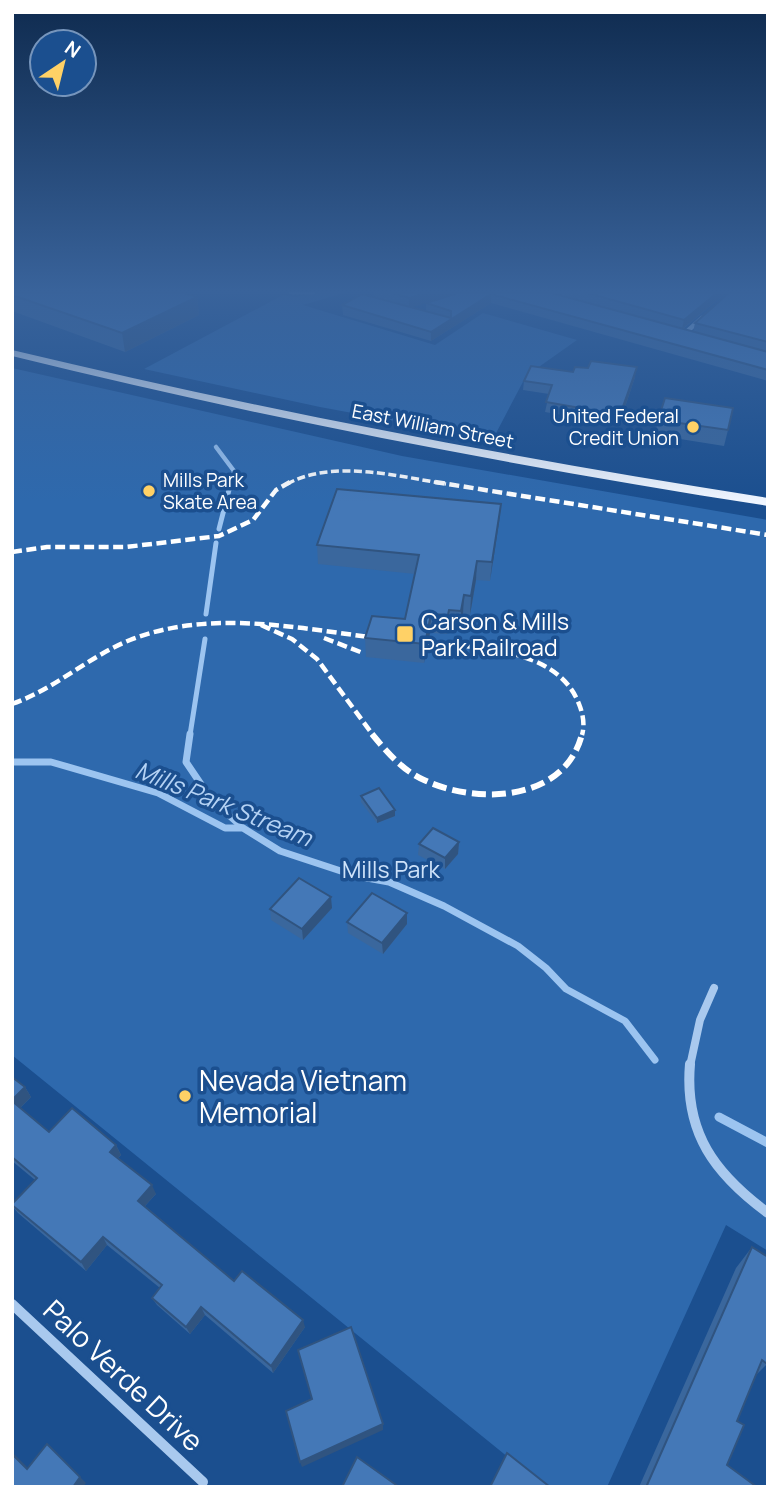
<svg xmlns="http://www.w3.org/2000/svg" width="780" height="1499" viewBox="0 0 780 1499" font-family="Manrope,sans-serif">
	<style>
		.green { fill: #2e69ad }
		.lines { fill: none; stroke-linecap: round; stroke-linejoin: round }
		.stream-far3 { stroke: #9cc4f0; stroke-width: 4.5 }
		.stream-far2 { stroke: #9cc4f0; stroke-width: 5 }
		.stream-far1 { stroke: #9cc4f0; stroke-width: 7 }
		.stream { stroke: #9cc4f0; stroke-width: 9 }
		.minor-far2 { stroke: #a9c9ee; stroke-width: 4.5 }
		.minor-far1 { stroke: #a9c9ee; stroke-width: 8 }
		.minor { stroke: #a9c9ee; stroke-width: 10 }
		.primary { fill: #f0f6ff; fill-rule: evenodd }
		.rail-far2 { stroke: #fff; stroke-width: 3.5; stroke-dasharray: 8 3.5; stroke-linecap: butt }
		.rail-far1 { stroke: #fff; stroke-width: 4.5; stroke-dasharray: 10 4.5; stroke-linecap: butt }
		.rail { stroke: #fff; stroke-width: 6; stroke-dasharray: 14 6; stroke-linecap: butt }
		.wall { fill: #3a679d; fill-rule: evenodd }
		.shaded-wall { fill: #305480 }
		.building { fill: #4478b7; stroke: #305480; stroke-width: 2 }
		.poi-dot { fill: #ffd166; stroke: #1b4f8f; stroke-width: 2.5 }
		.labels { text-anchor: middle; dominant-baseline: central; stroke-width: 7; stroke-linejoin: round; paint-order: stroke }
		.far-poi-label { font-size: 19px; fill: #fff; stroke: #1b4f8f; text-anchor: end }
		.far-street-label { font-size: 19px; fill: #fff; stroke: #1b4f8f }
		.poi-label { font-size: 23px; fill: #fff; stroke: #1b4f8f; text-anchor: start }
		.park-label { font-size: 23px; fill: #cfe3fa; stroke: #1b4f8f }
		.water-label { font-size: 24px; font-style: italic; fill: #b5d3f5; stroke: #1b4f8f }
		.near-poi-label { font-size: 28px; fill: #fff; stroke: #1b4f8f; text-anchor: start }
		.near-street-label { font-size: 28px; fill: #fff; stroke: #1b4f8f }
	</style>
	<rect width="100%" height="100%" fill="#1b4f8f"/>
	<!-- green -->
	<g class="green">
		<polygon points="319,292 347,292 303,305 435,345 483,313 577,340 526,376 493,439 320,407 144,369 283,295 296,297"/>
		<polygon points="12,368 402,456 768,520 768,1251 726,1225 607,1487 545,1487 12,1055"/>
	</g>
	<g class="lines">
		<!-- stream-far3 -->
		<polyline class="stream-far3" points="216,447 234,471 231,484"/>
		<!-- stream-far2 -->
		<g class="stream-far2">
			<polyline points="219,529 231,482"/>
			<polyline points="206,614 216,543"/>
			<polyline points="190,735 205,639"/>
		</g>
		<!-- stream-far1 -->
		<g class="stream-far1">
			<polyline points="190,734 186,762 211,799 242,827"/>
			<polyline points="12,762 51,762 158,793 225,828 243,828 280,851 356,876 389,882 444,906 518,946 546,968 566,989 625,1021 655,1060"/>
		</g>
		<!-- stream -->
		<polyline class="stream" points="719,1117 768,1143"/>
		<!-- minor-far2 -->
		<g class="minor-far2">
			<polyline points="291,292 313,292"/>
			<polyline points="683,335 702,318"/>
		</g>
		<!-- minor-far1 -->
		<polyline class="minor-far1" points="690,1066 700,1020 714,988"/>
		<!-- minor -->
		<g class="minor">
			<path d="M690,1064C684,1133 715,1174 768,1213"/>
			<polyline points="12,1304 203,1482"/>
		</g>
		<!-- primary -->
		<path class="primary" d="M12,350C262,410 514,458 768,498V506C514,466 262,418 12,356Z"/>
		<!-- rail-far2 -->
		<path class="rail-far2" d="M287,484C333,459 396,476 446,484"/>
		<!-- rail-far1 -->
		<g class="rail-far1">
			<polyline points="435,482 768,535"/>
			<polyline points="12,552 47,547 126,547 219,536 253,520 276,490 290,482"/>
			<polyline points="261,625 292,639 317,659 373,735"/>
			<polyline points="324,638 363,653"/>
			<path d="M409,642C462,647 556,643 579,704C583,714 585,725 582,735"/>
			<path d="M12,704C55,689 88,657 130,640C212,608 301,629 385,639"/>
		</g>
		<!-- rail -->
		<path class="rail" d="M372,734C386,751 403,771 424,780C477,805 565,802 582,734"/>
	</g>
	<!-- wall -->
	<g class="wall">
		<polygon points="12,292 197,297 199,315 125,352 12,311"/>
		<path d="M374,292H727L683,329L693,332L695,323L768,292V381L491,303L431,341L343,315L342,305L374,297ZM426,303V311L410,307Z"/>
		<polygon points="573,372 635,377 619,425 545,412 549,394 523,390 524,381"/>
		<polygon points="658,420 728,430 724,446 655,435"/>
		<polygon points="501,504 499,522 490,581 476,580 470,615 463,614 460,630 448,629 447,634 430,633 424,663 366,657 365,638 405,619 415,574 318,564 317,545"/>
		<polygon points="361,796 395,816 377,823 361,802"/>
		<polygon points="459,842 458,854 445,869 418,855 419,844"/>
		<polygon points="332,908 303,940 271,920 270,909"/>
		<polygon points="407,913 407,924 383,954 348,933 347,922"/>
		<polygon points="12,1077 25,1087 31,1097 20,1108 49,1132 116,1145 121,1155 118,1158 156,1194 145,1206 234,1281 305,1327 273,1373 205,1315 190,1334 157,1305 152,1298 160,1288 107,1245 86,1271 18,1213 12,1206 35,1180 12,1161"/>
		<polygon points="752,1247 767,1364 755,1376 737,1421 727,1465 757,1487 639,1487 736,1268"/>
	</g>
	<!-- shaded-wall -->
	<g class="shaded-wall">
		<polygon points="430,292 464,292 409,308 409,298"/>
		<polygon points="718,292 727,292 682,329 684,320"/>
		<polygon points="491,294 491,303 431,341 431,332"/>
		<polygon points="197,297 199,315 125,352 122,333"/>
		<polygon points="637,367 635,377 619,425 620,415"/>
		<polygon points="501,504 499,522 490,581 492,562"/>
		<polygon points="477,561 476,580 470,615 471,596"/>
		<polygon points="464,595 463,614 460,630 461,611"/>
		<polygon points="431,614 430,633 424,663 425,644"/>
		<polygon points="395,810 395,816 377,823 377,818"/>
		<polygon points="459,842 458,854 445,869 445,858"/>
		<polygon points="331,897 332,908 303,940 302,929"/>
		<polygon points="407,913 407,924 383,954 382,943"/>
		<polygon points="25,1087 31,1097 18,1110 12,1100"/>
		<polygon points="116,1145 121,1155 115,1161 110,1152"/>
		<polygon points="152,1185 156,1194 142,1209 138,1201"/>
		<polygon points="103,1237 107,1245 86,1271 81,1262"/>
		<polygon points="201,1307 205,1315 190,1334 186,1327"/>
		<polygon points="303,1320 305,1327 273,1373 271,1366"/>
		<polygon points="383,1424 383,1430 302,1467 300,1462"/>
		<polygon points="47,1444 86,1483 83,1487 73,1487"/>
		<polygon points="12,1452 34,1474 27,1469 12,1454"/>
	</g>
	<!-- building -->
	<g class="building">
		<polygon points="12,292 181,292 197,297 122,333 12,295"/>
		<polygon points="390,292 430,292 409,298"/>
		<polygon points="461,292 548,292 768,352 768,370 491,294 431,332 342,305 362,294 451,318 451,311 426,303"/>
		<polygon points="584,292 718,292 684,320"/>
		<polygon points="730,292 768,293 768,342 695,323"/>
		<polygon points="591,361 637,367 620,415 546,402 552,385 524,381 531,366 573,372 575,367 588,368"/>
		<polygon points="665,398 733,408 728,430 658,420"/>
		<polygon points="337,489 501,504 492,562 477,561 471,596 464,595 461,611 449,610 448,615 431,614 425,644 365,638 372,616 405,619 419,555 317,545"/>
		<polygon points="379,788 395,810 377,818 361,796"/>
		<polygon points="433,828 459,842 445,858 419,844"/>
		<polygon points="299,878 331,897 302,929 270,909"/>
		<polygon points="372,893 407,913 382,943 347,922"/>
		<polygon points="12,1077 25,1087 12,1100"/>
		<polygon points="12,1101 49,1132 72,1108 116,1145 110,1152 152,1185 138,1201 234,1281 242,1271 303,1320 271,1366 201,1307 186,1327 152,1298 162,1285 103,1237 81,1262 12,1205 12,1204 37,1178 12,1157"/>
		<polygon points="752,1247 768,1257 768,1363 767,1364 762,1360 737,1421 744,1425 727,1465 757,1487 650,1487 647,1485"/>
		<polygon points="351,1327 383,1424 300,1462 286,1411 312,1399 298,1350"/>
		<polygon points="47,1444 80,1477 73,1487 12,1487 12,1454 27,1469"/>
		<polygon points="507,1453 550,1487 490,1487"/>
		<polygon points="357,1457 399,1487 342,1487"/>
	</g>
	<!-- sky -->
	<linearGradient id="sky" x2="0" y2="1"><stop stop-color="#0f2b4f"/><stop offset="0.58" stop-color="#39639b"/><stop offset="1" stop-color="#39639b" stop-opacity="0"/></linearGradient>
	<rect width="780" height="502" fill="url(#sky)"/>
	<!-- markers -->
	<g class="poi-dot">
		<circle cx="693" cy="427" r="7"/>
		<circle cx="149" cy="491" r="7"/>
		<rect x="396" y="625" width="18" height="18" rx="3.5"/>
		<circle cx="185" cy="1096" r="7"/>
	</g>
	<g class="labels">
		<!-- far-poi labels -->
		<g class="far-poi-label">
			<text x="679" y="416">United Federal<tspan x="679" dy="22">Credit Union</tspan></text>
			<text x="163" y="480" text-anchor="start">Mills Park<tspan x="163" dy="22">Skate Area</tspan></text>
		</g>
		<!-- far-street labels -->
		<g class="far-street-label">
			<text transform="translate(433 426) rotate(11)">East William Street</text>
		</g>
		<!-- poi labels -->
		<g class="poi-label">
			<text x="421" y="621">Carson &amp; Mills<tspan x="421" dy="26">Park Railroad</tspan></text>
		</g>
		<!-- park labels -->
		<g class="park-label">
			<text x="391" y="869">Mills Park</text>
		</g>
		<!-- water labels -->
		<g class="water-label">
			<text transform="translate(224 803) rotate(22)">Mills Park Stream</text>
		</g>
		<!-- near-poi labels -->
		<g class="near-poi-label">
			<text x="199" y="1080">Nevada Vietnam<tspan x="199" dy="32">Memorial</tspan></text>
		</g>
		<!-- near-street labels -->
		<g class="near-street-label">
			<text transform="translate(124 1375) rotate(43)">Palo Verde Drive</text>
		</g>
	</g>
	<!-- border -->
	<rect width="780" height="1499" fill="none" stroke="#ffffff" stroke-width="28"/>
	<!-- north arrow -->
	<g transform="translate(63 63) rotate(35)"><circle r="33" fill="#1b4f8f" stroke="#7695bc" stroke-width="2"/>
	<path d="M0-5L12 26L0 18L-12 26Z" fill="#ffd166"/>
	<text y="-10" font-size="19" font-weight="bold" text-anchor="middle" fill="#ffffff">N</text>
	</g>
</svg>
